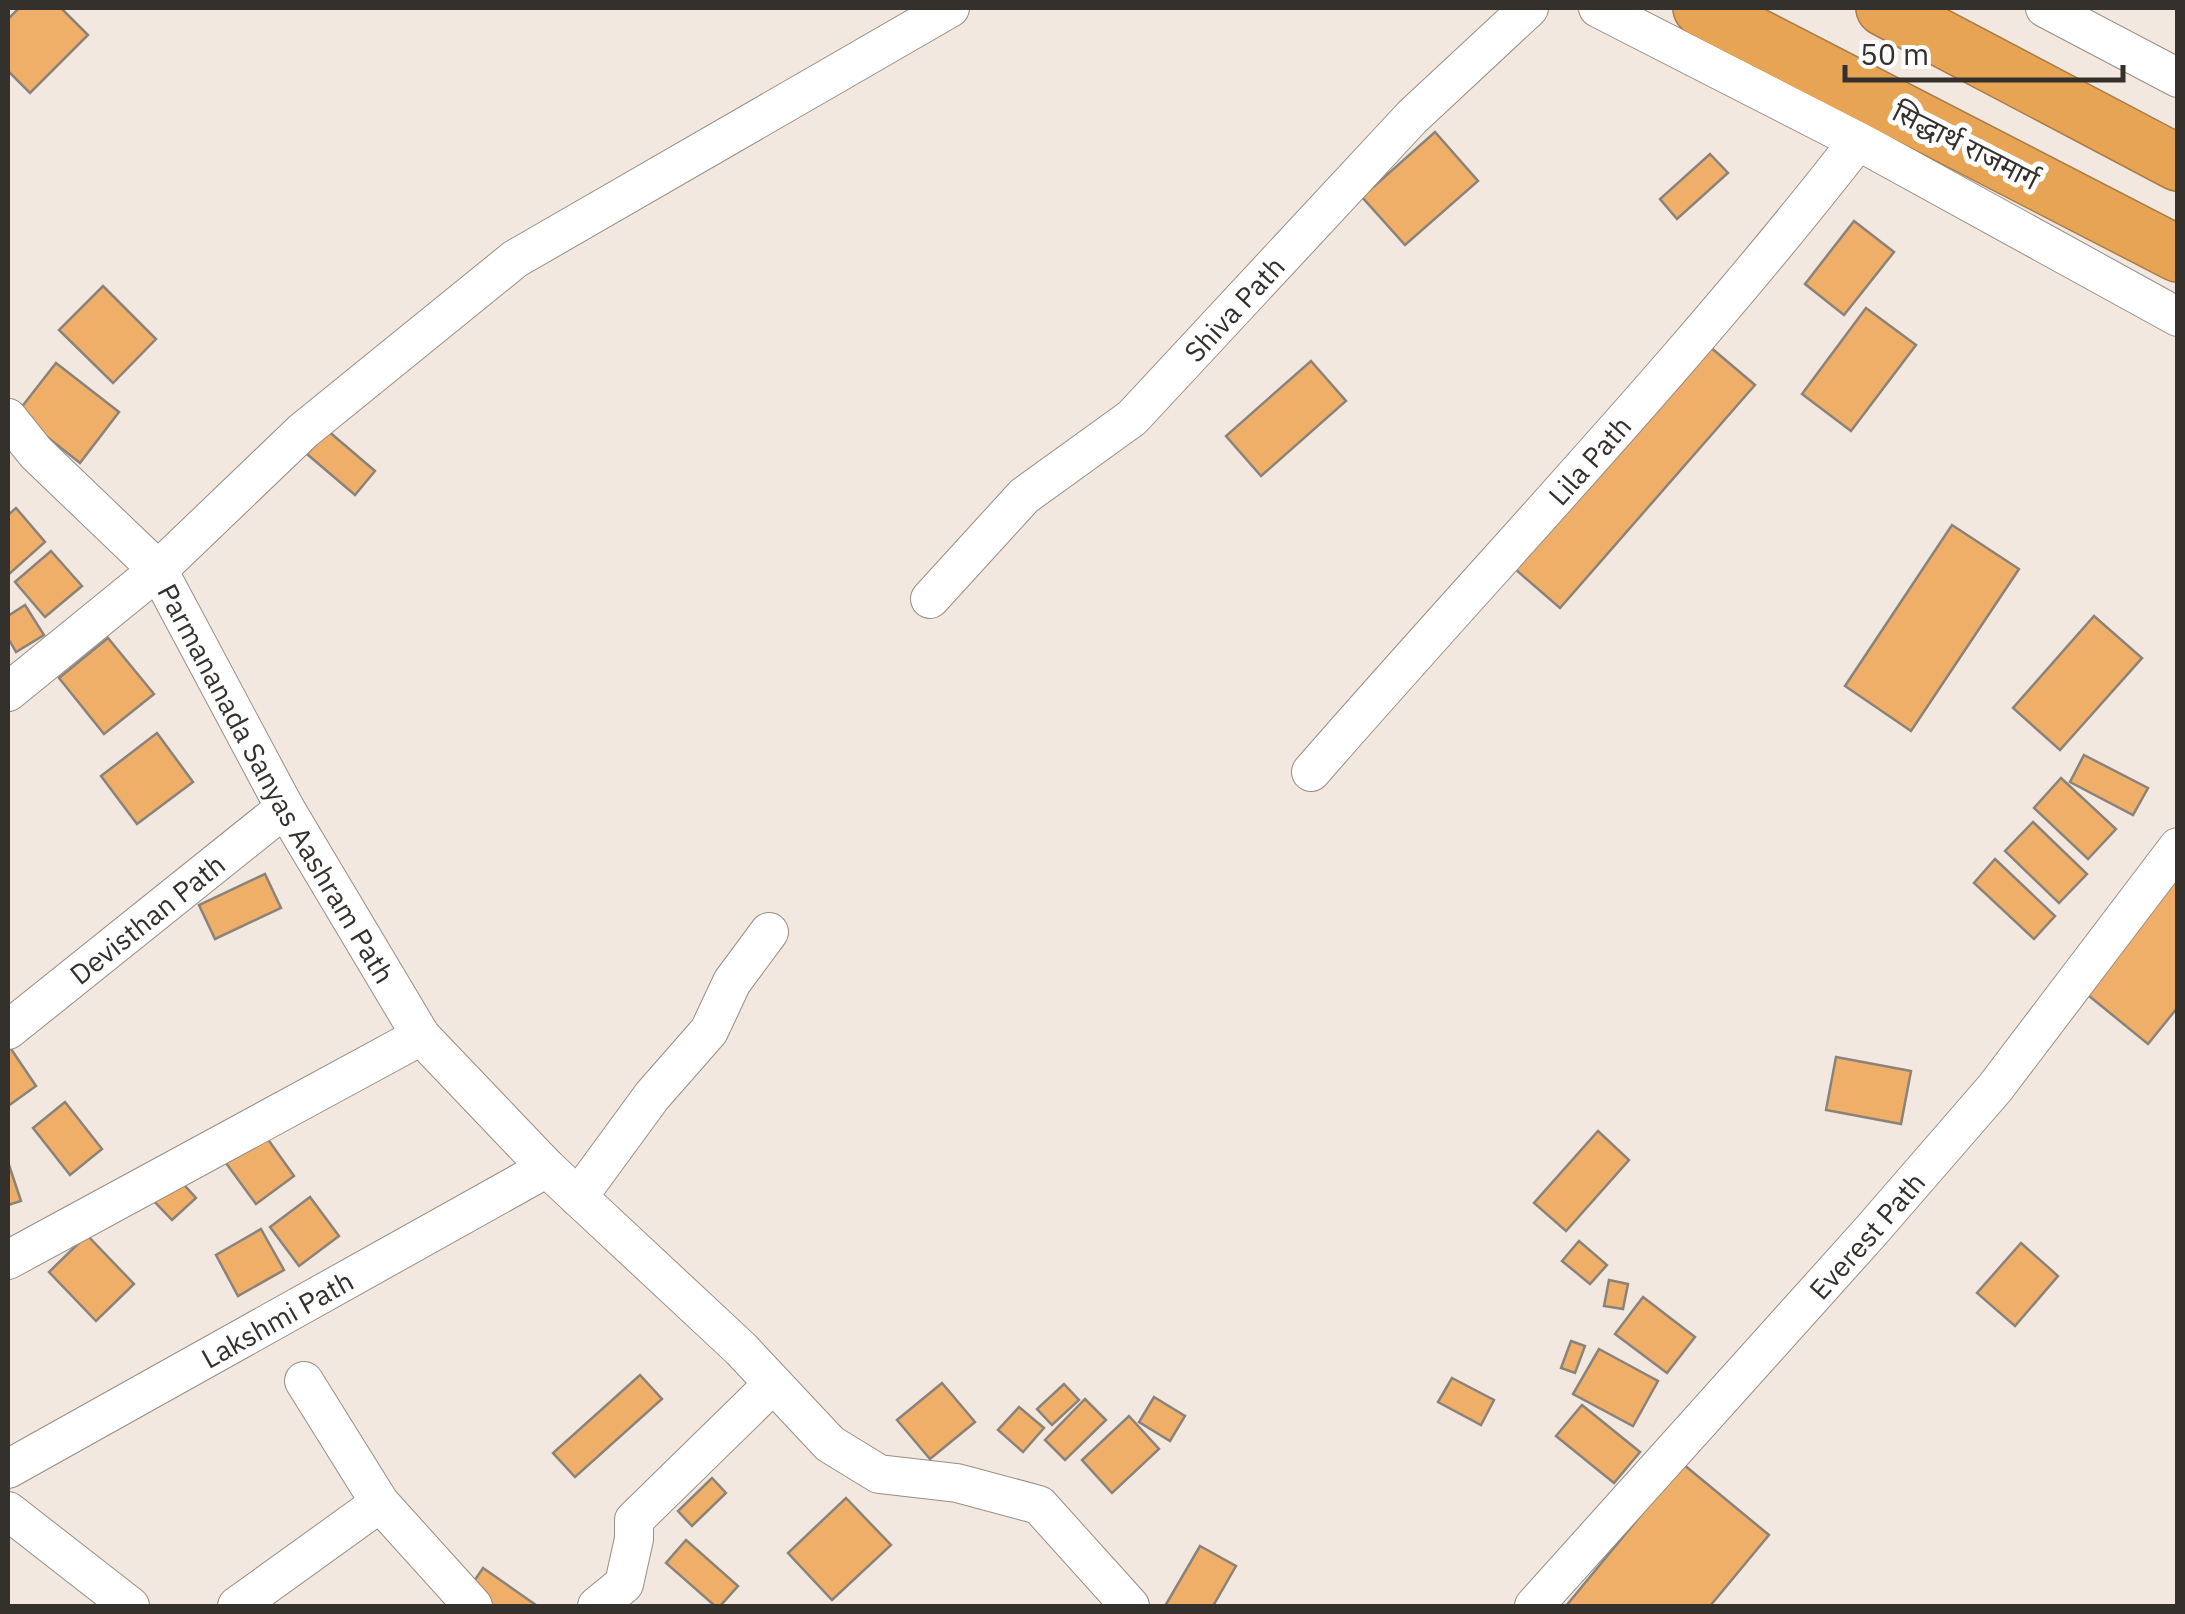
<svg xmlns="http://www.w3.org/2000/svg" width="2185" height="1614" viewBox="0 0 2185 1614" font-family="'IBM Plex Sans','Noto Sans Devanagari',sans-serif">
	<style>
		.building { fill: #efaf68; stroke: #8b837a; stroke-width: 2.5 }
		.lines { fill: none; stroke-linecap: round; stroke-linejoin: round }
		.minor-casing { stroke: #978e85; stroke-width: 40 }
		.highway-casing { stroke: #a97c47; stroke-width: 58 }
		.minor { stroke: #fff; stroke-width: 38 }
		.highway { stroke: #e8a455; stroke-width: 55 }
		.labels { text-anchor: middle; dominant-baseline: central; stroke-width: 10; stroke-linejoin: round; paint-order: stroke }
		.street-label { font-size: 28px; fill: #34312d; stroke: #fff }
	</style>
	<rect width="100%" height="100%" fill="#f2e8df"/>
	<!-- building -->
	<g class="building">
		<polygon points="19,8 61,8 88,35 30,93 8,71 8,19"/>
		<polygon points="1435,132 1478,181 1405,245 1362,197"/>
		<polygon points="1710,154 1728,173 1677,219 1660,199"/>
		<polygon points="1854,221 1894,252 1844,315 1805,284"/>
		<polygon points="103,286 156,339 113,383 59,330"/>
		<polygon points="1866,308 1916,345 1851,431 1802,394"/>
		<polygon points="1709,346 1755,385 1560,608 1515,569"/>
		<polygon points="1311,361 1346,401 1261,476 1226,436"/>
		<polygon points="56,363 119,412 80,463 17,413"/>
		<polygon points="327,430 375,471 355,495 307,454"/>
		<polygon points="16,508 45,542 8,575 8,515"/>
		<polygon points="1952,525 2019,569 1911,731 1845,686"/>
		<polygon points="51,551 82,586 45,617 15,582"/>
		<polygon points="25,605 44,635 16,652 8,638 8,616"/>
		<polygon points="2094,616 2142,658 2060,750 2013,708"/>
		<polygon points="108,638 154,694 104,734 59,678"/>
		<polygon points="157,733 193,782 137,824 101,776"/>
		<polygon points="2084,755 2148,788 2133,815 2070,782"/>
		<polygon points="2061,778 2116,829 2088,859 2034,808"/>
		<polygon points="2033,822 2087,874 2059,903 2005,851"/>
		<polygon points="1995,859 2055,916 2034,939 1974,883"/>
		<polygon points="265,874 281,908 215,939 199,905"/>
		<polygon points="2178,875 2178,1007 2148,1044 2083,991"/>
		<polygon points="9,1046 36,1086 8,1106 8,1047"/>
		<polygon points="1836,1057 1911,1071 1901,1124 1826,1110"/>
		<polygon points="65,1102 102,1149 70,1175 33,1128"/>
		<polygon points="262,1131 294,1176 256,1204 223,1159"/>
		<polygon points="1598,1131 1629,1160 1566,1231 1534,1203"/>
		<polygon points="8,1162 21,1201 8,1205"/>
		<polygon points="176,1176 196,1198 172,1220 152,1199"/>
		<polygon points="310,1197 339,1236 299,1266 270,1227"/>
		<polygon points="261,1229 284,1270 238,1296 216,1255"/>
		<polygon points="87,1235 134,1284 96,1321 49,1272"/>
		<polygon points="1579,1241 1607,1265 1590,1284 1562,1261"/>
		<polygon points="2021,1243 2058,1276 2015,1326 1977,1293"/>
		<polygon points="1609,1280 1628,1284 1623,1309 1604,1306"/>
		<polygon points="1643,1297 1695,1337 1667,1373 1615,1334"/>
		<polygon points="1571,1341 1585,1346 1575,1373 1561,1368"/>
		<polygon points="1599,1349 1658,1381 1633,1426 1573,1394"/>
		<polygon points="640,1375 662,1399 575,1477 553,1453"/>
		<polygon points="1452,1378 1494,1400 1481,1425 1438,1402"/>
		<polygon points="942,1383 975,1422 930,1459 897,1420"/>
		<polygon points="1064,1384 1079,1400 1052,1425 1037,1409"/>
		<polygon points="1154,1397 1185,1416 1170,1441 1139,1422"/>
		<polygon points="1085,1399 1106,1420 1065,1460 1045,1440"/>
		<polygon points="1582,1405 1640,1452 1614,1483 1556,1436"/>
		<polygon points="1019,1407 1044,1428 1023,1452 998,1430"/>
		<polygon points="1129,1416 1159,1449 1112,1493 1082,1460"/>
		<polygon points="1683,1464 1769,1535 1710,1606 1566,1606"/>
		<polygon points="712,1478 726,1493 692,1526 678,1511"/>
		<polygon points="846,1498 891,1545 832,1600 788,1553"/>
		<polygon points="686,1540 738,1586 720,1606 715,1606 666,1563"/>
		<polygon points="1200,1546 1236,1566 1213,1606 1165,1606"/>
		<polygon points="483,1568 536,1605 534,1606 485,1606 466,1593"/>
	</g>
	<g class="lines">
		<defs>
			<g id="minor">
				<path id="s1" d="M950,8L515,259L303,431L158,570L285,808L421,1036L547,1168L741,1349L830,1444L879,1474L957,1483L1039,1505L1130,1606"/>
				<polyline points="1598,8 1858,141 2178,317"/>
				<polyline points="2045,8 2178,78"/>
				<polyline points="8,418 36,453 158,570 8,692"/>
				<path id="s2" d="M930,599L1024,496L1132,418L1412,117L1529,8"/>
				<path id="s3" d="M1311,772C1494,562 1687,361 1858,141"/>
				<path id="s4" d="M8,1030L285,808"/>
				<polyline points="578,1197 652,1096 709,1031 732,982 769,932"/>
				<polyline points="8,1260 421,1036"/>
				<polyline points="304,1381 380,1503 473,1606"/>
				<path id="s5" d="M8,1469L547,1168"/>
				<polyline points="8,1511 130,1606"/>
				<polyline points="237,1606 380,1503"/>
				<polyline points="597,1606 624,1584 634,1539 634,1520 773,1384"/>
				<path id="s6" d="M1534,1606L1871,1231L1995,1088L2178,847"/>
			</g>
			<g id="highway">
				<polyline points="1701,8 2178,254"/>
				<polyline points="1884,8 2178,163"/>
			</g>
		</defs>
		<!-- minor casing -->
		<use href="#minor" class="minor-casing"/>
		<!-- highway casing -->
		<use href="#highway" class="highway-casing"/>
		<!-- minor -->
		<use href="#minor" class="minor"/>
		<!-- highway -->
		<use href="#highway" class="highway"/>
	</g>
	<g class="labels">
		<!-- street labels -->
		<g class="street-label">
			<text transform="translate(1966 145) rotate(27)">सिद्धार्थ राजमार्ग</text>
			<text stroke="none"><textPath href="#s2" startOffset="422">Shiva Path</textPath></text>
			<text stroke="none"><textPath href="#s3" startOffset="418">Lila Path</textPath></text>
			<text stroke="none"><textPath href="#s1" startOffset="1220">Parmananada Sanyas Aashram Path</textPath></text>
			<text stroke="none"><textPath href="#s4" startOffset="178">Devisthan Path</textPath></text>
			<text stroke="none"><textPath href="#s6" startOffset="498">Everest Path</textPath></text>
			<text stroke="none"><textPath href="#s5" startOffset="308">Lakshmi Path</textPath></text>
		</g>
	</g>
	<!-- border -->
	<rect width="2185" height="1614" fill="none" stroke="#34312d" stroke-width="20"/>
	<!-- scale -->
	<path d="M1845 65v15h278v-15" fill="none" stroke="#34312d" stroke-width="5"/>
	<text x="1860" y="65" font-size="30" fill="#34312d" stroke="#ffffff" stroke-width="8" paint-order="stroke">50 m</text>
</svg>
